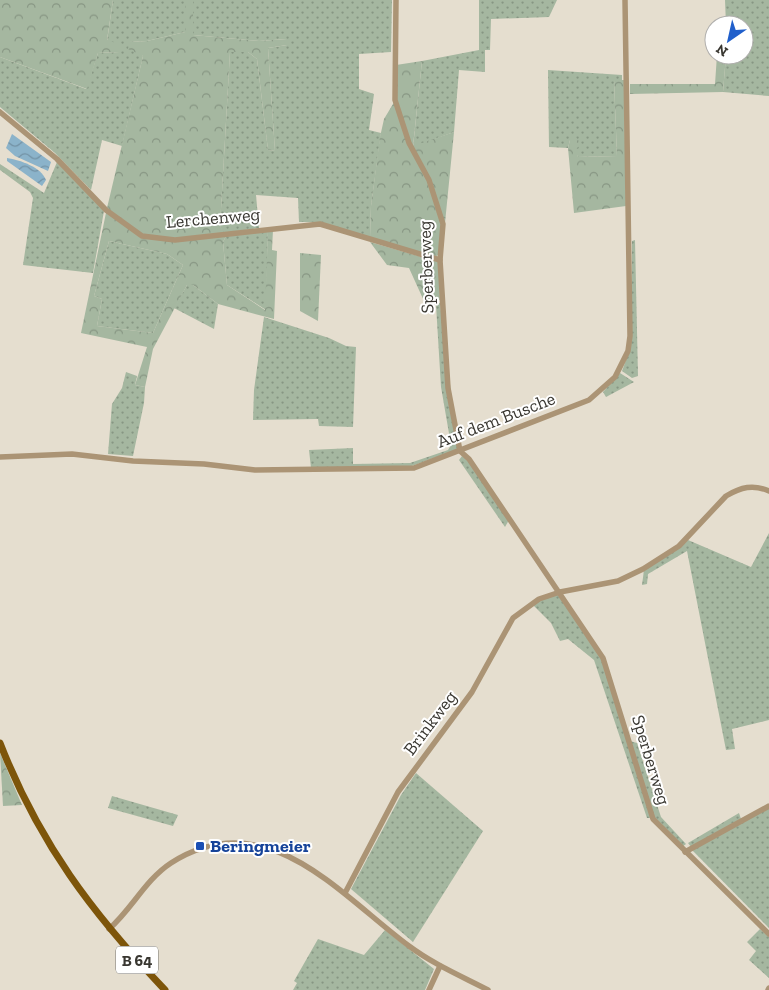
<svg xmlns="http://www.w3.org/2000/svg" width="769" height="990" viewBox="0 0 769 990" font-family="'Zilla Slab',serif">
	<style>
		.grass { fill: url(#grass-dots) }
		.forest { fill: url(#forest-crowns); fill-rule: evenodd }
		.water { fill: url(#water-waves) }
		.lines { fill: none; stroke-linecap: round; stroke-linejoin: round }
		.minor { stroke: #ab9475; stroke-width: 5.5 }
		.major { stroke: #7d550a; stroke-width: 7 }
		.transit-dot { fill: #1a4fb4; stroke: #fff; stroke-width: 2 }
		.labels { text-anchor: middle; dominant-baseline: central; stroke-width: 4; stroke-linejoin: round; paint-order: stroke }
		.shield { fill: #fff; stroke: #74736f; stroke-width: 1 }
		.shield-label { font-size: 16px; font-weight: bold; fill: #393731 }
		.street-label { font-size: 18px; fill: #393731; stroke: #fff }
		.transit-label { font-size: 18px; font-weight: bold; fill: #164399; stroke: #fff; text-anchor: start }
	</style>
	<defs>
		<pattern id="grass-dots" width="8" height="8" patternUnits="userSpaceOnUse" patternTransform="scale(1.25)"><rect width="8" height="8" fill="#a5b7a0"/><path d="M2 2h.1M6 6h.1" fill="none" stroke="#879683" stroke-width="1.8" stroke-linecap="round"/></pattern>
		<pattern id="forest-crowns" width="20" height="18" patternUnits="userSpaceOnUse" patternTransform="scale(1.25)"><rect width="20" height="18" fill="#a5b7a0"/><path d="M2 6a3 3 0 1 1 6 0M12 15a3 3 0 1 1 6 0" fill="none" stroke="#879683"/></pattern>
		<pattern id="water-waves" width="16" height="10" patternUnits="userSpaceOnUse" patternTransform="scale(1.25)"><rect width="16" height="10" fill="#8bb3ca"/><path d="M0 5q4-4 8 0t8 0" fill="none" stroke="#7392a5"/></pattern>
	</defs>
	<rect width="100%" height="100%" fill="#e5decf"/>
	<!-- grass -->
	<g class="grass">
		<polygon points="113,0 185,0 185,32 147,41 130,42 143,56 122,146 102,140 91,190 55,153 0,107 0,57 86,89 98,53 119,52 107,41"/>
		<polygon points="193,0 392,0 391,52 359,54 359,89 374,94 369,130 381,133 371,206 370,237 321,222 299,222 298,198 256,195 259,228 223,233 220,226 230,52 248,52 257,59 268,150 275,151 268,48 287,45 287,39 259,41 193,35"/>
		<polygon points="479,0 557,0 549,17 491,19 490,50 485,50 485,72 459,70 454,132 413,147 422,61 479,50"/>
		<polygon points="725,0 769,0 769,96 723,92 726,55 744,55 744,25 726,25"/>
		<polygon points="548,70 622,75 622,80 614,80 617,156 578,157 570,140 568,148 549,147"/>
		<polygon points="57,162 104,211 93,273 23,265 33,198 30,192 0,170 0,164 44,193"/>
		<polygon points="268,230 266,309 266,310 227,285 223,242 226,236"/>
		<polygon points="635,240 638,376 632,378 622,371 629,352 632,337 632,241"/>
		<polygon points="109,241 167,254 183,265 153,333 97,326 102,299 94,296"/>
		<polygon points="187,285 193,285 218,304 214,329 174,308"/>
		<polygon points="440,303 458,449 412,466 311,468 309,450 353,448 353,464 410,463 448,450 451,445 441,387 436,305 424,304"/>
		<polygon points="264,317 329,338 346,346 356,347 353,427 319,426 318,419 253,420 254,390"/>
		<polygon points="126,372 137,376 135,385 145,387 144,403 133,456 108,454 112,404 122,388"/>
		<polygon points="620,373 634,382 606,397 603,392"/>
		<polygon points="462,456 468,460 509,520 505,527 459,460"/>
		<polygon points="769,533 769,720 732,729 735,749 726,750 687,551 648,574 647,584 642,585 644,570 688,540 751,567"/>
		<polygon points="558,594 602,659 651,818 647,818 594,660 568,639 560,641 551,623 533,605 540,600"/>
		<polygon points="630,741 637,743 661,817 686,844 682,847 655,819"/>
		<polygon points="416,773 483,831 413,942 351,889 401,795"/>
		<polygon points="112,796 178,815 173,826 108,808"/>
		<polygon points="769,807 769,928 692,850"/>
		<polygon points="739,813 741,819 691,847 688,843"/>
		<polygon points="760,929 769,937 769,978 749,960 756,951 747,942"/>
		<polygon points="385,930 434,969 425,990 293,990 297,983 294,981 318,939 364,955"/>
	</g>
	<!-- forest -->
	<g class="forest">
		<polygon points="0,0 113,0 107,40 119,44 119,52 98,53 87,89 0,57"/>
		<path d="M185,0H193V35L259,41L287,39V45L268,48L275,151L268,150L257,59L248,52H230L220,226L226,236L223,242L227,285L265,310L268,230H273L272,250L277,251L274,319L218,304L193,285H187L153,349L145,387L135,385L147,347L81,333L107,208L143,56L128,49L130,42L147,41L185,32ZM109,241L167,254L183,265L153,333L97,326L102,299L94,296Z"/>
		<polygon points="717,55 726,55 723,92 630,94 630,84 715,84"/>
		<polygon points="422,61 413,146 454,132 445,223 438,255 435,257 370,237 371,206 380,137 384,119 396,99 396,65"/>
		<polygon points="614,80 624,80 626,206 574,213 568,148 570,140 575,136 581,144 576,149 578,157 617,156"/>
		<polygon points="370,242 439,262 440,300 424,301 409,268 387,265"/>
		<polygon points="300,253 321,255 318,321 300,311"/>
		<polygon points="0,753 22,805 3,806"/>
	</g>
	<!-- water -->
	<g class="water">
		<polygon points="12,134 51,162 48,171 15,156 6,148"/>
		<path d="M7,158C20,160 41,167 46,180L42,186L7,161Z"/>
	</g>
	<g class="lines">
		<!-- minor -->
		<g class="minor">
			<polyline points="396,0 395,100 409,143 429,180 443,224 440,260 448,388 460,451 469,459 603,658 653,819 769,934"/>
			<polyline points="0,112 57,159 106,210 142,236 175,240 320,224 440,260"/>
			<polyline points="0,457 72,454 133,461 204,464 255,470 414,468 589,400 615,377 628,351 630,336 625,0"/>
			<polyline points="685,852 769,806"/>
			<path d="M345,893L398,792L472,692L513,618L539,599L560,592L618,581L643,569L679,546L726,496C741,487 753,484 769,491"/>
			<path d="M109,929C132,909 145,880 171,863C266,802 339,894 409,946C433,964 461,976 488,990"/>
			<polyline points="429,990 440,966"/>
			<polyline points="768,990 769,988"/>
		</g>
		<!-- major -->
		<path class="major" d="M0,743C39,843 92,913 165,990"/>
	</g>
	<!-- markers -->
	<rect class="transit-dot" x="195" y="841" width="10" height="10" rx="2.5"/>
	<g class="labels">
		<!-- shield labels -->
		<rect class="shield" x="116" y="946.5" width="42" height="27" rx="4"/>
		<g class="shield-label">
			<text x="137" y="960">B 64</text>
		</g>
		<!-- street labels -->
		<g class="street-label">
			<text transform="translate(213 218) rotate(-5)">Lerchenweg</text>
			<text transform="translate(426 267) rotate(-92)">Sperberweg</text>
			<text transform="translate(496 420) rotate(-21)">Auf dem Busche</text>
			<text transform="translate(430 723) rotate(-53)">Brinkweg</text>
			<text transform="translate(651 760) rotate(73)">Sperberweg</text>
		</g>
		<!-- transit labels -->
		<g class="transit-label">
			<text x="210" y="846">Beringmeier</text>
		</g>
	</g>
	<!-- north arrow -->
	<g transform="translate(729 40) rotate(214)"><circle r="24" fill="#ffffff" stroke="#b0afad"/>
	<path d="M0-4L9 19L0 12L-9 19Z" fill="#205fcb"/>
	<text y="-8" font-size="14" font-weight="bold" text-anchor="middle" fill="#393731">N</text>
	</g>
</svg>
